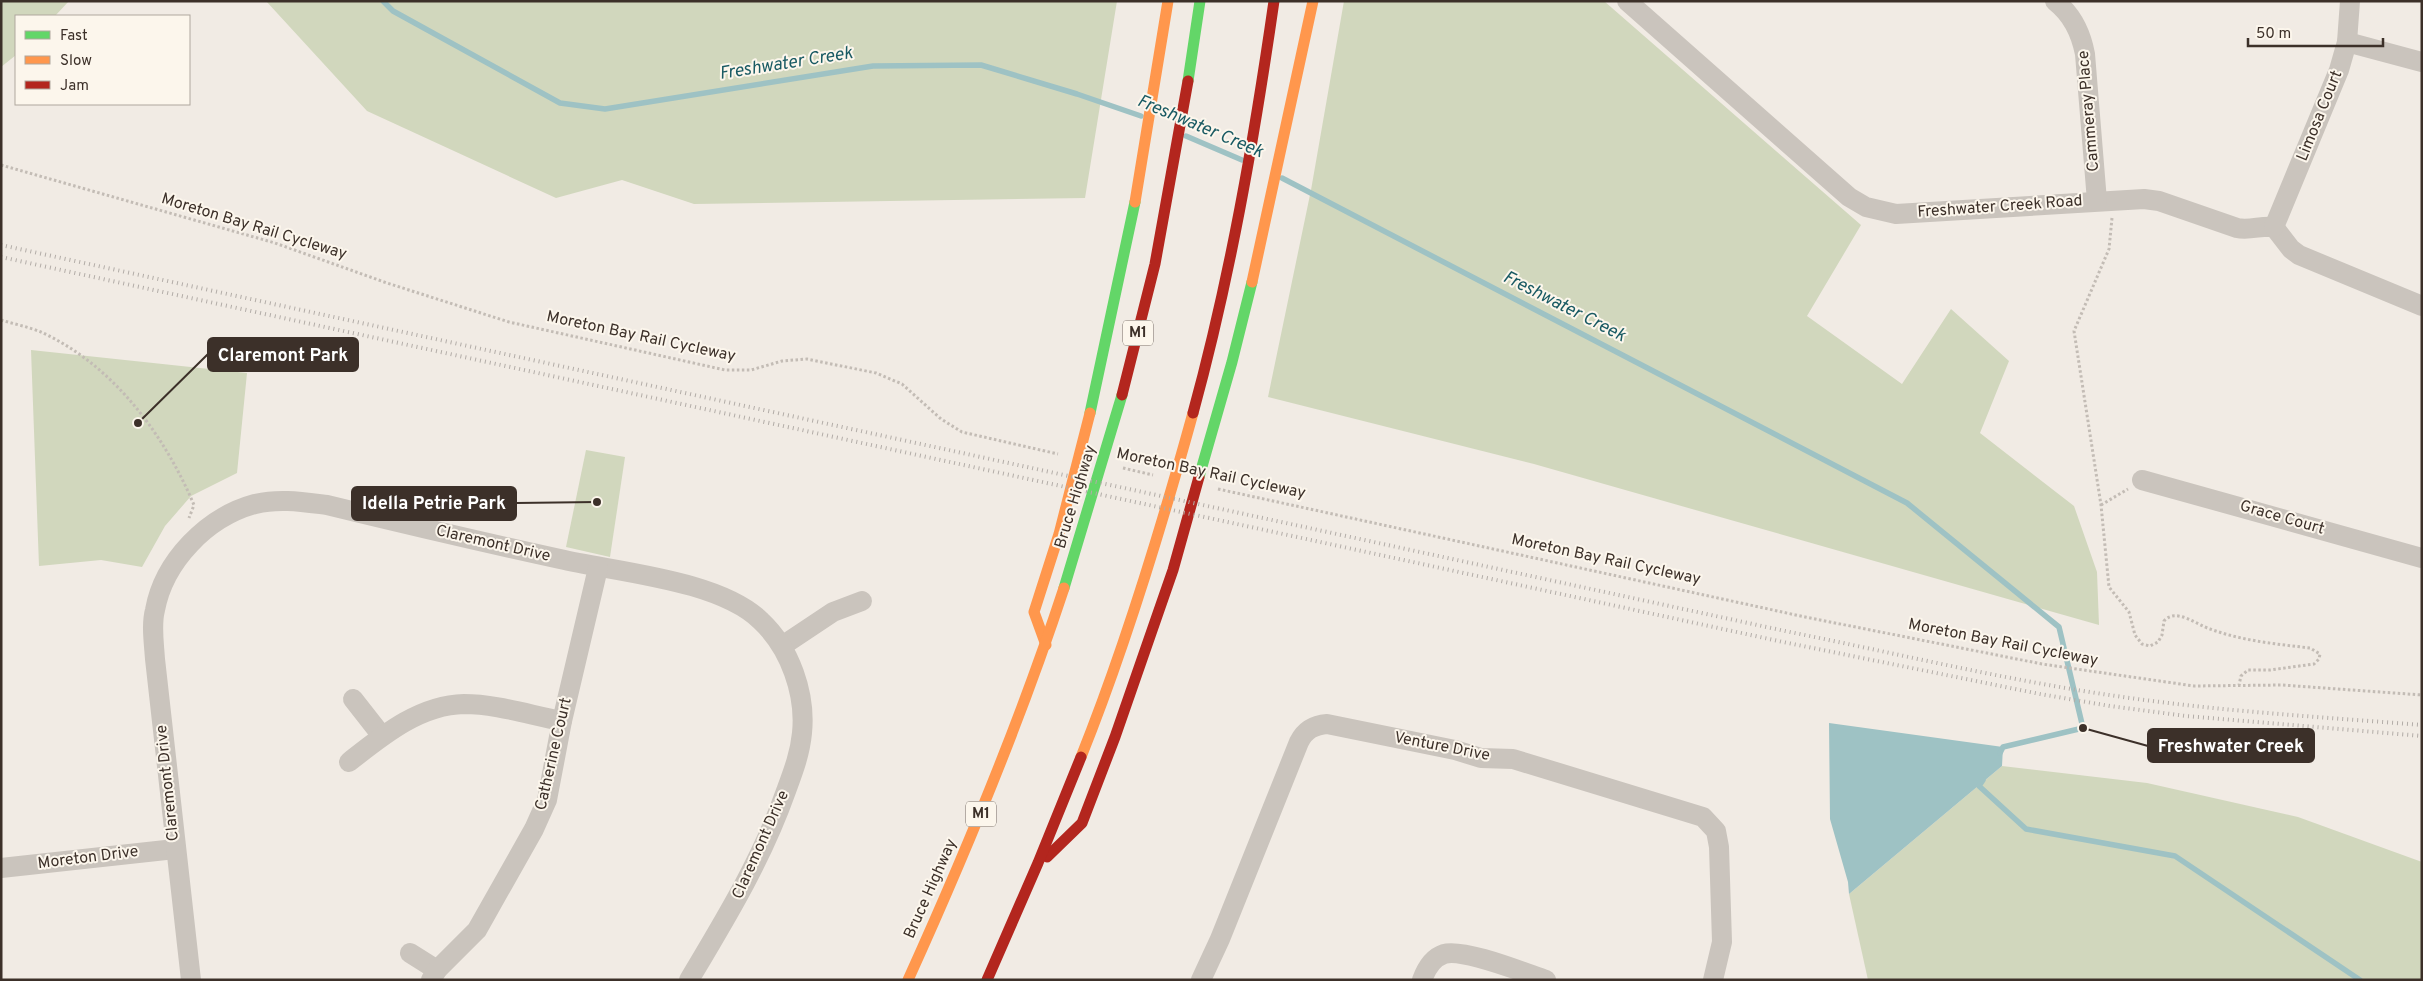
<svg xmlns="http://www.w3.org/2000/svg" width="2423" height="981" viewBox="0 0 2423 981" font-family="Overpass,sans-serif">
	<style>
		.green { fill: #d1d7bd }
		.water { fill: #9ec2c4 }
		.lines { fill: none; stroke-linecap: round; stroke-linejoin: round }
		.stream { stroke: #9ec2c4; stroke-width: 5.5 }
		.path { stroke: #c3bcb5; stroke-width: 3; stroke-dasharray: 2.5 2.5; stroke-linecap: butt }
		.street { stroke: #cac4bd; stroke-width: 20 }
		.fast { stroke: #63d668; stroke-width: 11 }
		.slow { stroke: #ff974d; stroke-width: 11 }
		.jam { stroke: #b3261e; stroke-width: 11 }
		.rail { stroke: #b2aca7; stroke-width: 4; stroke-dasharray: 1 4; stroke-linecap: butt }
		.labels { text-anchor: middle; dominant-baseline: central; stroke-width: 4; stroke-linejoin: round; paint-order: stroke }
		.shield { fill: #fcf6ec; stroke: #766b64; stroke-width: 1 }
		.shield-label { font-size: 15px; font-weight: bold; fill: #3c3029 }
		.street-label { font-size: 16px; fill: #3c3029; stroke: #fcf6ec }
		.water-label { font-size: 18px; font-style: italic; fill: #195a63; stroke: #fcf6ec }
		.leader { fill: none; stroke: #3c3029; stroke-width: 2 }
		.callout-dot { fill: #3c3029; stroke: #fcf6ec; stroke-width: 2 }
		.callout { fill: #3c3029; stroke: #3c3029; stroke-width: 2 }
		.callout-label { font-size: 18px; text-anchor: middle; font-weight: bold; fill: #fff }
	</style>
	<rect width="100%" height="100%" fill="#f1ebe4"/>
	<!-- green -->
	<g class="green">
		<polygon points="1,1 69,1 55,16 16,16 16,55 1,67"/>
		<polygon points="266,1 1117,1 1085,198 694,204 622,180 556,198 367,111"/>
		<polygon points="1344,1 1604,1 1861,225 1807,316 1902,384 1951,309 2009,361 1980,433 2074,506 2097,572 2099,625 1534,464 1268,397 1311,190"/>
		<polygon points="31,350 247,373 237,473 191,496 165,526 142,567 101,560 39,566"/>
		<polygon points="586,450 625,457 610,557 566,547"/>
		<polygon points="2002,766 2147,783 2298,817 2422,862 2422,980 1868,980 1849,894"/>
	</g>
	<!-- water -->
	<polygon class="water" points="1829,723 2003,747 2002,766 1849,894 1848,882 1830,819"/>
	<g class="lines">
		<!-- stream -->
		<g class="stream">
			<polyline points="383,1 393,11 560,103 605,109 873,66 981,65 1077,94 1141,116"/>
			<polyline points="1186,136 1242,160"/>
			<polyline points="1282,178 1907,503 2059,627 2083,728 2003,747 2000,753"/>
			<polyline points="1983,780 1979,786 2026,829 2175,856 2360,980"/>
		</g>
		<!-- path -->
		<g class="path">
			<polyline points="1,165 275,243 387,283 509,322 725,370 751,370 782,361 807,359 876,373 902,384 941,419 962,432 1058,454"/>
			<path d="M2112,218L2109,249L2074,331L2101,505L2109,587L2129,612L2135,635L2142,644L2150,646L2158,642L2162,635L2164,621C2176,607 2197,625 2210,629C2243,641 2276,644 2310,648L2320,654L2319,659L2314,664L2270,670H2248L2241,676L2239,685"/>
			<path d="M1,320C14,324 29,327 41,332C113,365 164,434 194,505L189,518"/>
			<polyline points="1123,468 1153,475"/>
			<polyline points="1218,489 1805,617 2042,664 2194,686 2282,685 2422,695"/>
			<polyline points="2101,505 2128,489"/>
		</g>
		<!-- street -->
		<g class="street">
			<path d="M1627,1L1849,197L1866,207L1896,214L2144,199L2159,201L2237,228C2250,231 2262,225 2274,227L2291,249L2299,255L2422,306"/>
			<path d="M2055,1C2073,15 2081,33 2085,54L2097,201"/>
			<polyline points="2347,42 2422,62"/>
			<polyline points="2274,227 2339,70 2347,42 2350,1"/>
			<polyline points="2142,480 2422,558"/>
			<polyline points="782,646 833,612 862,601"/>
			<polyline points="353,699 382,736"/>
			<path d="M349,762C382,736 419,705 464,704C496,704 530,715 562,721"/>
			<polyline points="1,868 175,849"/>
			<polyline points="410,953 437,970"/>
			<path d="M191,980L155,659C154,643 151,625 155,610C164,561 207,517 255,504C279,498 303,502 327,505C405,524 482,542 560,559C616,572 720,580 761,621C790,648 806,694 802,733C800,754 793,772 786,791C762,859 726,918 689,980"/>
			<polyline points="431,980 437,970 477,930 534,829 547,800 562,721 598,568"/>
			<path d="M1201,980L1220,939L1299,742C1305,730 1314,725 1327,724L1455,750L1481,758L1513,759L1703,817L1716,831L1719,847L1722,942L1713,980"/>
			<path d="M1422,980C1426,969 1432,958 1444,954C1463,948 1525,973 1546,980"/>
		</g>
		<!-- fast -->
		<g class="fast">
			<polyline points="1188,81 1200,1"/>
			<polyline points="1090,413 1135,202"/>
			<polyline points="1199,477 1232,362 1252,282"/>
			<polyline points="1064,588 1122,395"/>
		</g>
		<!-- slow -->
		<g class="slow">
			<polyline points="1135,202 1168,1"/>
			<polyline points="1252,282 1313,1"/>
			<polyline points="1046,645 1034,612 1059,534 1090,413"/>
			<path d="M1081,757C1126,645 1161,529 1193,413"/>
			<path d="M908,980C966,852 1020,722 1064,588"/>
		</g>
		<!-- jam -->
		<g class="jam">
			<polyline points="1122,395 1155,264 1188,81"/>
			<path d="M1193,413C1230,278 1254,140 1274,1"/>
			<polyline points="1047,857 1082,823 1115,737 1173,570 1199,477"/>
			<polyline points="987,980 1038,863 1081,757"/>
		</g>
		<!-- rail -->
		<g class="rail">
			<path d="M1,245L1785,631C1895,653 2005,680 2116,696C2217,711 2320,717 2422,725"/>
			<polyline points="1,257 1783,642 2040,694 2110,706 2186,716 2422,736"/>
		</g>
	</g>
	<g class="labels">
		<!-- shield labels -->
		<g class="shield">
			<rect x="1123" y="320.5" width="30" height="25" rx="4"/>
			<rect x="966" y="801.5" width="30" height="25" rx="4"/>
		</g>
		<g class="shield-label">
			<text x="1138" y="333">M1</text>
			<text x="981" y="814">M1</text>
		</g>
		<!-- street labels -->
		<g class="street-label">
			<text transform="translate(2089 111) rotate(-95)">Cammeray Place</text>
			<text transform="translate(2320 116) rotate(-68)">Limosa Court</text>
			<text transform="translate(2000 207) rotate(-4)">Freshwater Creek Road</text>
			<text transform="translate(254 227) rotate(17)">Moreton Bay Rail Cycleway</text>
			<text transform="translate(641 337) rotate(12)">Moreton Bay Rail Cycleway</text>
			<text transform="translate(1211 474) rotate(12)">Moreton Bay Rail Cycleway</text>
			<text transform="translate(1076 497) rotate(-73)">Bruce Highway</text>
			<text transform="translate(2282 518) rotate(16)">Grace Court</text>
			<text transform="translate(493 544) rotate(13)">Claremont Drive</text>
			<text transform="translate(1606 560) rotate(12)">Moreton Bay Rail Cycleway</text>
			<text transform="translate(2003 643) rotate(11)">Moreton Bay Rail Cycleway</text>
			<text transform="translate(1442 747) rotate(11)">Venture Drive</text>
			<text transform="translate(554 754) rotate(-77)">Catherine Court</text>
			<text transform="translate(168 783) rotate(-96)">Claremont Drive</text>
			<text transform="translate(761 845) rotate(-66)">Claremont Drive</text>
			<text transform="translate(88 858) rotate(-7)">Moreton Drive</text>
			<text transform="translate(931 889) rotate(-66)">Bruce Highway</text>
		</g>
		<!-- water labels -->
		<g class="water-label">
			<text transform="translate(786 64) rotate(-9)">Freshwater Creek</text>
			<text transform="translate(1200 127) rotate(23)">Freshwater Creek</text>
			<text transform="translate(1564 307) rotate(27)">Freshwater Creek</text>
		</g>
	</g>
	<!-- callouts -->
	<path class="leader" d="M138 423L208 354M597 502L516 503M2083 728L2148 746"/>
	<g class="callout-dot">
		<circle cx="138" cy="423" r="5"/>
		<circle cx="597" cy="502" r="5"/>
		<circle cx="2083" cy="728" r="5"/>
	</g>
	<g class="callout">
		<rect x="208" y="338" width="150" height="33" rx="5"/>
		<rect x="352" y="487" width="164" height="33" rx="5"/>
		<rect x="2148" y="729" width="166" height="33" rx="5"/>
	</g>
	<g class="callout-label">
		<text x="283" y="361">Claremont Park</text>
		<text x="434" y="509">Idella Petrie Park</text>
		<text x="2231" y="752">Freshwater Creek</text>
	</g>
	<!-- border -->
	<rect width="2423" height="981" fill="none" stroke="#3c3029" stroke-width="5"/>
	<!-- legend -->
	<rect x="15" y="15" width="175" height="90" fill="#fcf6ec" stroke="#afa79e"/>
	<rect x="25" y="31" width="25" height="8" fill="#63d668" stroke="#afa79e"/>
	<text x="60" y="40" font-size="15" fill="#3c3029">Fast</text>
	<rect x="25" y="56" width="25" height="8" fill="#ff974d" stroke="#afa79e"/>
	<text x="60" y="65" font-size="15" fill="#3c3029">Slow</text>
	<rect x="25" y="81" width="25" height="8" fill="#b3261e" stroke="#afa79e"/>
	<text x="60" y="90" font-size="15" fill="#3c3029">Jam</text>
	<!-- scale -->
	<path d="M2248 38v8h135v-8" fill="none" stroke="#3c3029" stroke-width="2.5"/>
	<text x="2256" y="38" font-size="15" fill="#3c3029" stroke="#fcf6ec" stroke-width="4" paint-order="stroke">50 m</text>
</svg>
